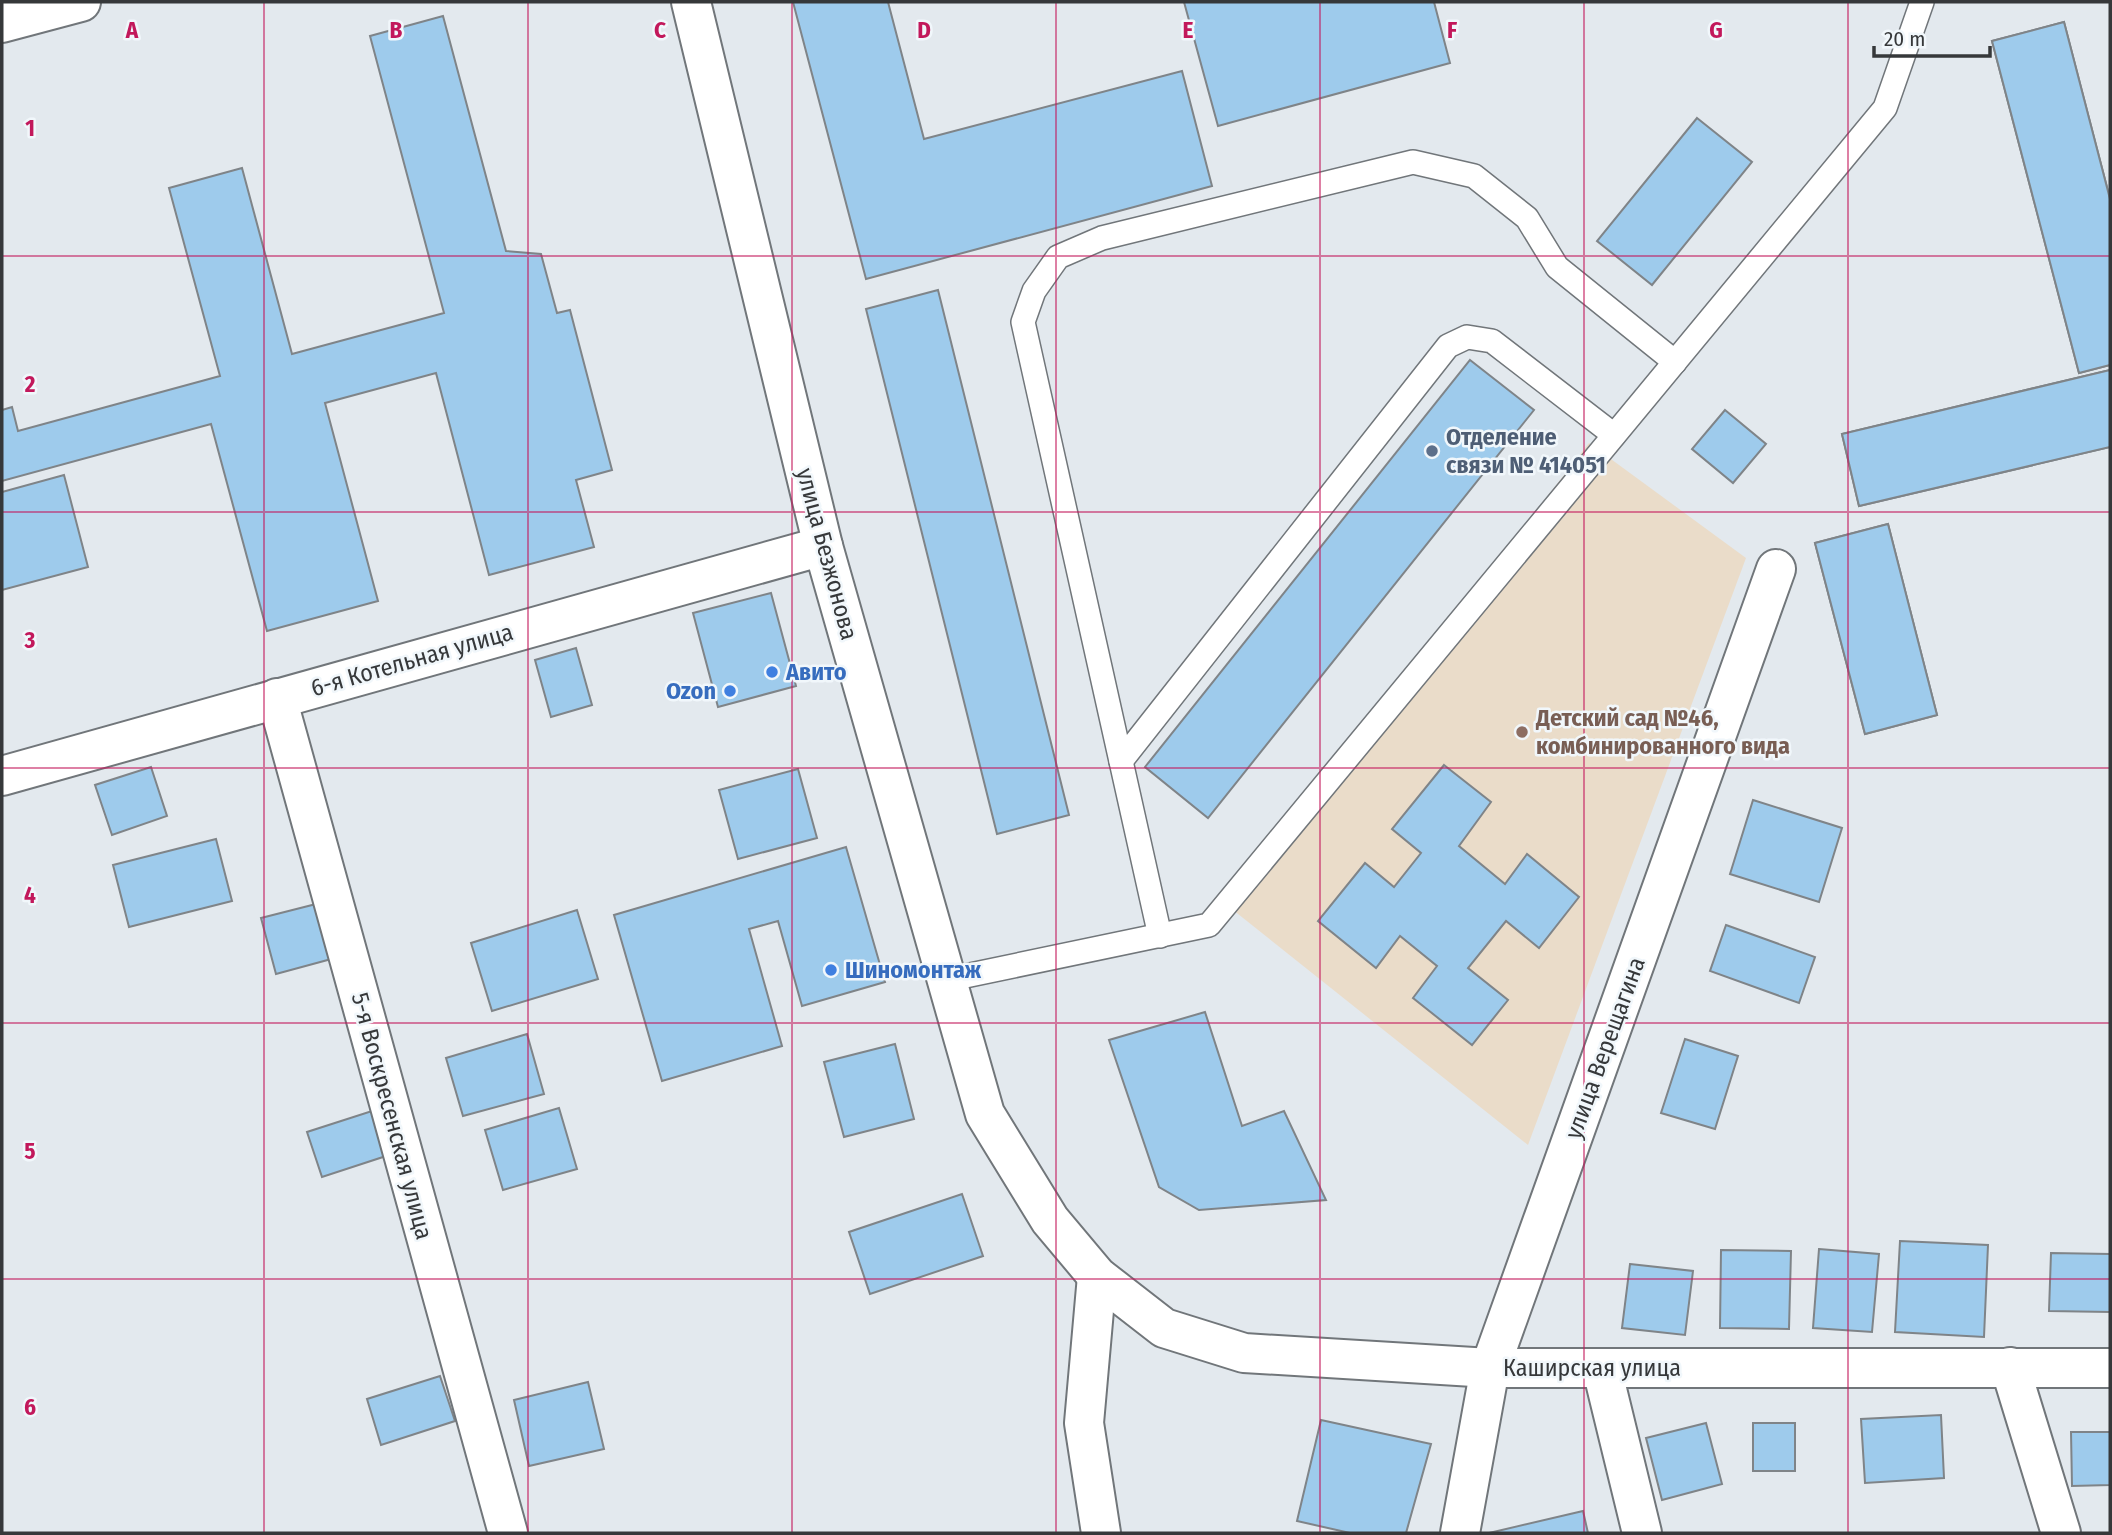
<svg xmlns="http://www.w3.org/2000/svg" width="2112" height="1535" viewBox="0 0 2112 1535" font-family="'Fira Sans Condensed',sans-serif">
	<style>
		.education { fill: #eadcc9 }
		.building { fill: #9ecbec; stroke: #7f8488; stroke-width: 2 }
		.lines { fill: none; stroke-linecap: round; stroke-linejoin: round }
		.service-casing { stroke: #71767a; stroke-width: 26 }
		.minor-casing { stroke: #71767a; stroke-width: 42 }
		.tertiary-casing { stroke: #71767a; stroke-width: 42 }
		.service { stroke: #fff; stroke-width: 23 }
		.minor { stroke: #fff; stroke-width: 38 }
		.tertiary { stroke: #fff; stroke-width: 38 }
		.grid { fill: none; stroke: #c2185b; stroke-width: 2; stroke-opacity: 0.55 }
		.service-dot { fill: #5c6f8a; stroke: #f1f7fb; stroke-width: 2.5 }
		.shop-dot { fill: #3f7fe0; stroke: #f1f7fb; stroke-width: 2.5 }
		.education-dot { fill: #8d6e63; stroke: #f1f7fb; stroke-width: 2.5 }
		.labels { text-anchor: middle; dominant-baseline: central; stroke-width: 5; stroke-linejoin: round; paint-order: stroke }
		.service-label { font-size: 24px; font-weight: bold; fill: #4e5e75; stroke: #f1f7fb; text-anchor: start }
		.street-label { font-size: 24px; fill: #36383a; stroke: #f1f7fb }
		.shop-label { font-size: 24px; font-weight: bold; fill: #366cbe; stroke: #f1f7fb; text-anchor: start }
		.education-label { font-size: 24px; font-weight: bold; fill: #785e54; stroke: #f1f7fb; text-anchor: start }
		.grid-label { font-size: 23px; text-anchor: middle; font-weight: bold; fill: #c2185b; stroke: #f1f7fb; stroke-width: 5; stroke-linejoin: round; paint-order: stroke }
	</style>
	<rect width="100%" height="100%" fill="#e3e9ee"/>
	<!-- education -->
	<polygon class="education" points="1589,443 1746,558 1528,1145 1228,906"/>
	<!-- building -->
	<g class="building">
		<polygon points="793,2 888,2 924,139 1182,71 1212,186 866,279"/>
		<polygon points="1184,2 1434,2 1450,63 1218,126"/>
		<polygon points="443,16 506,251 541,254 557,313 570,310 612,470 576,480 594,547 489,575 436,373 325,403 378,601 267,631 211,424 2,481 2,410 12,407 18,431 220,376 169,188 242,168 292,354 444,313 370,36"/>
		<polygon points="2064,22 2110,199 2110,365 2079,373 1992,41"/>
		<polygon points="2064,22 2110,199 2110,365 2079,373 1992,41"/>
		<polygon points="1697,118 1752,162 1652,285 1597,241"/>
		<polygon points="938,290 1069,815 997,834 866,309"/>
		<polygon points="1470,360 1534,410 1208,818 1145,767"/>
		<polygon points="2110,370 2110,447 1859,506 1842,434"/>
		<polygon points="2110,370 2110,447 1859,506 1842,434"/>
		<polygon points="1725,410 1766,444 1733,483 1692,449"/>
		<polygon points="64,475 88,567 2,590 2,492"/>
		<polygon points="1888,524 1937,715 1865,734 1815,543"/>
		<polygon points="1888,524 1937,715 1865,734 1815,543"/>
		<polygon points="771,593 796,686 718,707 693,613"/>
		<polygon points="576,648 592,705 551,717 535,660"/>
		<polygon points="1444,765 1491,802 1459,846 1505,884 1527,854 1579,897 1539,948 1506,921 1468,968 1508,1000 1472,1045 1413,998 1437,966 1400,936 1376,968 1318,921 1365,863 1394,887 1421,853 1392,829"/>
		<polygon points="151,767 167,816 112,835 95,785"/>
		<polygon points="798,769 817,838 738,859 719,790"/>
		<polygon points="1753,800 1842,828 1819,902 1730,874"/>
		<polygon points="216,839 232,901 129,927 113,865"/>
		<polygon points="846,847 885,982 802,1006 778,921 749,929 782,1046 662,1081 614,915"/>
		<polygon points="320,903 335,958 276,974 261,918"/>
		<polygon points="577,910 598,979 492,1011 471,943"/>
		<polygon points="1726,925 1815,957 1799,1003 1710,971"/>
		<polygon points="1205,1012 1242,1126 1284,1111 1326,1200 1199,1210 1159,1187 1109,1040"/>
		<polygon points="527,1034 544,1094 463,1116 446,1058"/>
		<polygon points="1685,1039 1738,1056 1715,1129 1661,1113"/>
		<polygon points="895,1044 914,1119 844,1137 824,1062"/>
		<polygon points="559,1108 577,1169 503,1190 485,1130"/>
		<polygon points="372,1111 386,1156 322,1177 307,1132"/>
		<polygon points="962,1194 983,1256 870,1294 849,1232"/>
		<polygon points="1900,1241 1988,1245 1984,1337 1895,1332"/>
		<polygon points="1819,1249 1879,1254 1872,1332 1813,1328"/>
		<polygon points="1721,1250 1791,1251 1789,1329 1720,1328"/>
		<polygon points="2051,1253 2110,1254 2110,1312 2049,1311"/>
		<polygon points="1630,1264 1693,1271 1685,1335 1622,1328"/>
		<polygon points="440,1376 455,1421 381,1445 367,1399"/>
		<polygon points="588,1382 604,1449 529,1466 514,1400"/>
		<polygon points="1941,1415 1944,1478 1865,1483 1861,1419"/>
		<polygon points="1321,1420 1431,1444 1406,1533 1350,1533 1297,1521"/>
		<polygon points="1706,1423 1722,1484 1662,1500 1646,1438"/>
		<rect x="1753" y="1423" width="42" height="48"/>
		<polygon points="2071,1432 2110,1432 2110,1485 2072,1486"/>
		<polygon points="1583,1511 1588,1533 1489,1533"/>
	</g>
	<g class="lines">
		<defs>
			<g id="service">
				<polyline points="1121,761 1448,346 1467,337 1492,341 1614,435"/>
				<polyline points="1160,936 1023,322 1034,291 1058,257 1102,238 1413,162 1474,176 1527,218 1557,267 1675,362"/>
				<polyline points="946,980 1209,925 1885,108 1922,2"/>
			</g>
			<g id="minor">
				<polyline points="2,23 81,2"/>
				<polyline points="277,698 508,1533"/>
				<polyline points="2,776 823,546"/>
				<polyline points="1097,1276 1084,1423 1101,1533"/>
				<polyline points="2010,1367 2061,1533"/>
				<polyline points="1602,1369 1642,1533"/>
				<polyline points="1460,1533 1490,1368 1776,569"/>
			</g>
			<polyline id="tertiary" points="691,2 823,546 985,1114 1050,1220 1097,1276 1164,1328 1244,1353 1490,1368 2110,1368"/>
		</defs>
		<!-- service casing -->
		<use href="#service" class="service-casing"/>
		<!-- minor casing -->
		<use href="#minor" class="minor-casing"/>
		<!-- tertiary casing -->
		<use href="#tertiary" class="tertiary-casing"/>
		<!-- service -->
		<use href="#service" class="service"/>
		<!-- minor -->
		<use href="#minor" class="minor"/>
		<!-- tertiary -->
		<use href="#tertiary" class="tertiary"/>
	</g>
	<!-- grid -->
	<path class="grid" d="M264,2V1533M528,2V1533M792,2V1533M1056,2V1533M1320,2V1533M1584,2V1533M1848,2V1533M2,256H2110M2,512H2110M2,768H2110M2,1023H2110M2,1279H2110"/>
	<!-- markers -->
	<circle class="service-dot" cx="1432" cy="451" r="7"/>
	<g class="shop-dot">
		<circle cx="772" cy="672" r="7"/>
		<circle cx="730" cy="691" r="7"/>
		<circle cx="831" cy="970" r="7"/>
	</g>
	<circle class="education-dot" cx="1522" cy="732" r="7"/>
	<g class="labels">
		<!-- service labels -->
		<g class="service-label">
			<text x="1446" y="437">Отделение<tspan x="1446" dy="28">связи № 414051</tspan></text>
		</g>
		<!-- street labels -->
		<g class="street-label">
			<text transform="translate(827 554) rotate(75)">улица Безжонова</text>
			<text transform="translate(412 660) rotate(-16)">6-я Котельная улица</text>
			<text transform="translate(1605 1048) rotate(-70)">улица Верещагина</text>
			<text transform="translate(392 1116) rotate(75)">5-я Воскресенская улица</text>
			<text x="1592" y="1368">Каширская улица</text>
		</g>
		<!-- shop labels -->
		<g class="shop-label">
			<text x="786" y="672">Авито</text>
			<text x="716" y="691" text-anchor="end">Ozon</text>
			<text x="845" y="970">Шиномонтаж</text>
		</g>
		<!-- education labels -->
		<g class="education-label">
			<text x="1536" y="718">Детский сад №46,<tspan x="1536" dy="28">комбинированного вида</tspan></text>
		</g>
	</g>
	<g class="grid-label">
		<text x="132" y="38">A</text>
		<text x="396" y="38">B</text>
		<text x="660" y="38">C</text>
		<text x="924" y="38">D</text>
		<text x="1188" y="38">E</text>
		<text x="1452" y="38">F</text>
		<text x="1716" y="38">G</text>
		<text x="30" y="136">1</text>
		<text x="30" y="392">2</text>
		<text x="30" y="648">3</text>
		<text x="30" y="903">4</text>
		<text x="30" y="1159">5</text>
		<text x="30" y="1415">6</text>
	</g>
	<!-- border -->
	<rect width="2112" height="1535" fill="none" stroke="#36383a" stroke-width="7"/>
	<!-- scale -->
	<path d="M1874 46v10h116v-10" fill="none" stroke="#36383a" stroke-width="3.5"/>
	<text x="1884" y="46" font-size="21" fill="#36383a" stroke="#f1f7fb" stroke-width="5" paint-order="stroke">20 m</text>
</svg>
